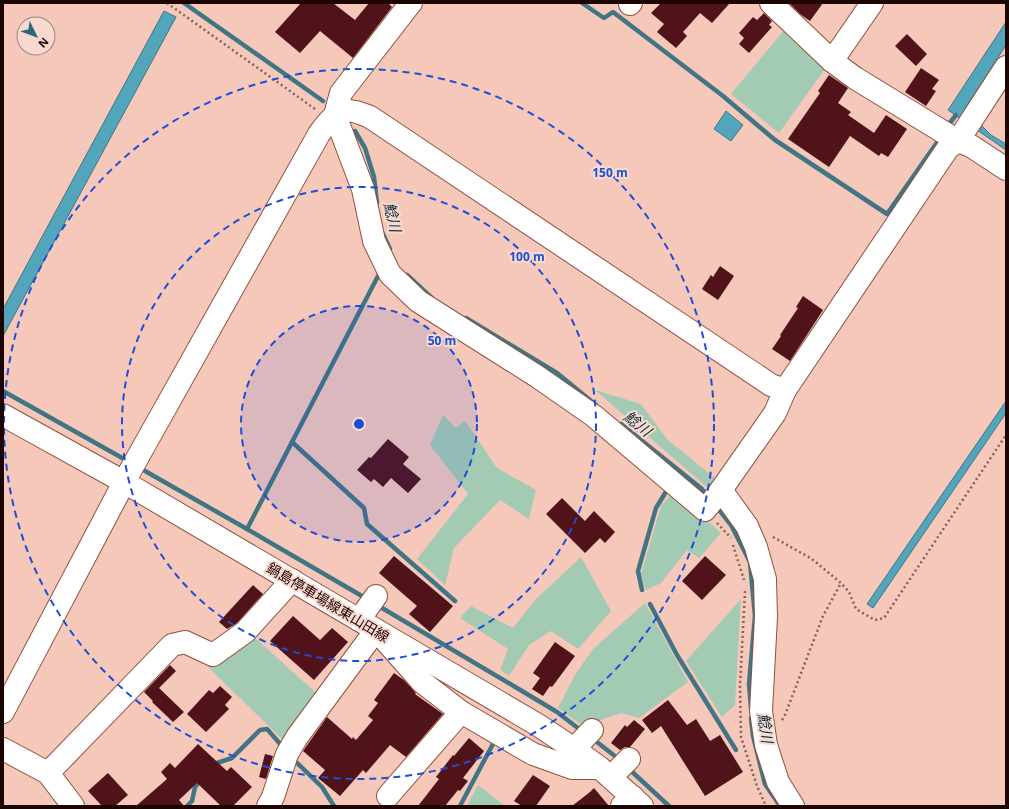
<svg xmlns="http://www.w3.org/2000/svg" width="1009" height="809" viewBox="0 0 1009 809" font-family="'Open Sans','Noto Sans JP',sans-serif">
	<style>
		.green { fill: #a3cbb3 }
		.water { fill: #53a5bc; stroke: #427584 }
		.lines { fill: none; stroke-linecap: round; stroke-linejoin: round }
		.stream { stroke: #427584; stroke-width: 4.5 }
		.building { fill: #50131a }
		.minor-casing { stroke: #8f503c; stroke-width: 24 }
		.major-casing { stroke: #8f503c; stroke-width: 24 }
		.path { stroke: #826058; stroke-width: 2.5; stroke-dasharray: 2 3; stroke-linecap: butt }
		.minor { stroke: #fff; stroke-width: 22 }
		.major { stroke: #fff; stroke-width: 22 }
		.ring { fill: none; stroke: #1d4ed8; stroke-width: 2; stroke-dasharray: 7 5 }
		.labels { text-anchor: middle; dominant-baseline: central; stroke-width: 4; stroke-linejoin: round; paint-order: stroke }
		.street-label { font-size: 14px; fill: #1c0501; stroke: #f8d9d0 }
		.water-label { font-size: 15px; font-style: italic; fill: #0a323c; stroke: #f8d9d0 }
		.centre { fill: #1d4ed8; stroke: #f8d9d0; stroke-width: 2 }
		.ring-label { font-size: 12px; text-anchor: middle; font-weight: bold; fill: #1d4ed8; stroke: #f8d9d0; stroke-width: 4; stroke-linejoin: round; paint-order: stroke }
	</style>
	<rect width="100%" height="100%" fill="#f5c8ba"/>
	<!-- green -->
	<g class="green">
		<polygon points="785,29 825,69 779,133 731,94"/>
		<polygon points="595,390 641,404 667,439 717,480 707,487"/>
		<polygon points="443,415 456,428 465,421 497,468 536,490 529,519 500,500 454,548 445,585 417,559 468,494 430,445"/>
		<polygon points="674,491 721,533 699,558 687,550 661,583 646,590 641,574 661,506"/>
		<polygon points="581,557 611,611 578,649 551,631 529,645 509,676 500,670 508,649 460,618 471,606 513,628 535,600"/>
		<polygon points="741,599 735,705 722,717 686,661"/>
		<polygon points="645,603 688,682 639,718 621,713 583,726 558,708 576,673 594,648"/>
		<polygon points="253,636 315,692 283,740 208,667"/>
		<polygon points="478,785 505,806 467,806"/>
	</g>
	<!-- water -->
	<g class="water">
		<polygon points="164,11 176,17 3,336 3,309"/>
		<polygon points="1006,22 1006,45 965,109 991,135 1006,144 1006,150 948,110"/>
		<polygon points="726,111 743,125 731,141 714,129"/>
		<polygon points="1006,401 1006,413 873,608 867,604"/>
	</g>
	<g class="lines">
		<!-- stream -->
		<g class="stream">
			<polyline points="184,3 323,101"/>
			<polyline points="582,3 604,18 613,12 723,96 775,140 887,214 938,141"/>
			<polyline points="946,122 949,124 956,115"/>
			<polyline points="355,131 365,148 374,177 377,203"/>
			<polyline points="382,232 390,249"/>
			<polyline points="407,275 432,298"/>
			<polyline points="466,318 557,373 596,405"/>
			<polyline points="3,391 124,459"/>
			<polyline points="621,424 702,489 708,498"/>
			<polyline points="292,442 364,508 367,524 455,601"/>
			<polyline points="145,471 247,529 367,599"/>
			<polyline points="716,506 731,525 750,562 755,616 749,684 751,708"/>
			<polyline points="247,529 378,276"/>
			<polyline points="642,590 638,571 656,508 667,490"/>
			<polyline points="650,604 677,655 736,750"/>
			<polyline points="377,605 522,691 557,712 583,732"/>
			<polyline points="751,718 753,736 765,784 780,806"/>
			<polyline points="593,739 620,760"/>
			<polyline points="293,759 322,787 334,806"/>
			<polyline points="213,767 217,763 232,758 260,730 267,729 282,746 283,744"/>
			<polyline points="628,768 669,806"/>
			<polyline points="187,806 192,801 195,787 202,779"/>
			<polyline points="460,806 494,742"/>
		</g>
	</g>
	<!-- building -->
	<g class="building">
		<polygon points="301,3 333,3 355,20 369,3 388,3 392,7 353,58 320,31 300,53 275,32"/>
		<polygon points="661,3 730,3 712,23 700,13 683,32 687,36 676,48 657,32 664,24 651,13"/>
		<polygon points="789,3 823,3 810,21 800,14"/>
		<polygon points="764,13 772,21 769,25 772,27 749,53 739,44 744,38 739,33 753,17 757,20"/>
		<polygon points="907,34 927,54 916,66 895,46"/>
		<polygon points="921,68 939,80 932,89 936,91 926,106 905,92"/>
		<polygon points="829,75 848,88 838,103 851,112 848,115 874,133 886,115 907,129 888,157 881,153 879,156 850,136 829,167 788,139 820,93 818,91"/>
		<polygon points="720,266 734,276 718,300 702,289 711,275 713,277"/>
		<polygon points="803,296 823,310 790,361 772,349 781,336 780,335 798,308 796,307"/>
		<polygon points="388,439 409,457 403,464 421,479 408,493 391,478 383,487 374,479 371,482 357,470 369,457 371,458"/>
		<polygon points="562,498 585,521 594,511 615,532 605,543 600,538 585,553 546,514"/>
		<polygon points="394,556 453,606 430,632 409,614 417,606 379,573"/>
		<polygon points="705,556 726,575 702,600 682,581"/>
		<polygon points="253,585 263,594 237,623 227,629 219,622"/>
		<polygon points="293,616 320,640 332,628 348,642 314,680 270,641"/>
		<polygon points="555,642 575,656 552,687 550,686 543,696 532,689 540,678 533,673"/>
		<polygon points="170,665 176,671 159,688 184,712 173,722 152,702 153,701 144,692"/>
		<polygon points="394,673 404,680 416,693 415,694 443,714 406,757 390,745 366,773 363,770 340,796 318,778 325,770 303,751 327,717 352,739 353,737 356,740 373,720 368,716 378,703 374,700"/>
		<polygon points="220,686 232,697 225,705 229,709 206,732 187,714 209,690 213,693"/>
		<polygon points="668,700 687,725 696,719 710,741 720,735 743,772 705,796 661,726 652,733 642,720"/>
		<polygon points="634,720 645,729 630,747 625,747 620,750 611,743 625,725 627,727"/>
		<polygon points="469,738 484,751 463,778 468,781 460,791 458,790 445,806 418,806 439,779 436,777 453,755 454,756"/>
		<polygon points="198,744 227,771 231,767 252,787 233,806 221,806 197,783 179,800 184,806 136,806 167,779 161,772 170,763 175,768"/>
		<polygon points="265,754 273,756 266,779 259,777"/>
		<polygon points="108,773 128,795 115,806 102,806 88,791"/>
		<polygon points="533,775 550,786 536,806 522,806 514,801"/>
		<polygon points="594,788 609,806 572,806 590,792"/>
	</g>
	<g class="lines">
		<defs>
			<g id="minor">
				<polyline points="411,3 410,4 341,93 335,115 363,189 374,241 390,274 418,301 535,375 594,416 705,510 721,490 775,413 785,390"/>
				<polyline points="771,3 832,61 855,78 958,141 971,146 1006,169"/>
				<polyline points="630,4 631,3"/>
				<polyline points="832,61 872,3"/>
				<polyline points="721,490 747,526 756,547 765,579 766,617 761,711 766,745 778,782 793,806"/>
				<polyline points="359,620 376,596"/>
				<path d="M3,712L130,471L319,134C326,124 335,112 348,111C354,110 365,115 370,117L771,385L785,390L948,148L958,141L1006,67"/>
				<polyline points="3,749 48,773 73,806"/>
				<polyline points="574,749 592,730"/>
				<polyline points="48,773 172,645 185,642 213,655 245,632 292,580"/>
				<polyline points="611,777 629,759"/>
				<polyline points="388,796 461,712"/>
				<polyline points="268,806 273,797 287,754 297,737 376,630 422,682 461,712 533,754 572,768 600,768"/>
				<polyline points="622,806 633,797"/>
			</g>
			<polyline id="major" points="3,415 124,482 538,725 574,749 600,768 642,806"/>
		</defs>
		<!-- minor casing -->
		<use href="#minor" class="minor-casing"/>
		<!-- major casing -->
		<use href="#major" class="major-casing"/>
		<!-- path -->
		<g class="path">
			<polyline points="167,3 315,109"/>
			<polyline points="717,523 731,538"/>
			<polyline points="773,537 812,559 841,583 849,592 856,609 875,620 884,618 1006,435"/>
			<polyline points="733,545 744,580"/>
			<polyline points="745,591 740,686 741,737 757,786 766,806"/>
			<polyline points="782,720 785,715 823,616 841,583"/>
		</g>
		<!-- minor -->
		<use href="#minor" class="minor"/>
		<!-- major -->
		<use href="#major" class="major"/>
	</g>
	<!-- distance rings -->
	<circle cx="359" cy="424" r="118" fill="#1d4ed8" fill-opacity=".12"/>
	<g class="ring">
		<circle cx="359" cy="424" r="118"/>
		<circle cx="359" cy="424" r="237"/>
		<circle cx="359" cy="424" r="355"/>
	</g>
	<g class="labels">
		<!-- street labels -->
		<g class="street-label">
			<text transform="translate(328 602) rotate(31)">鍋島停車場線東山田線</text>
		</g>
		<!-- water labels -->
		<g class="water-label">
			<text transform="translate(393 217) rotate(77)">鯰川</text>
			<text transform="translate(638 423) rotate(39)">鯰川</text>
			<text transform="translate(766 728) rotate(82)">鯰川</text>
		</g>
	</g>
	<circle cx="359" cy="424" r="6" class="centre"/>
	<g class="ring-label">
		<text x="610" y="177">150 m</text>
		<text x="527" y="261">100 m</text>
		<text x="442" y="345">50 m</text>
	</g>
	<!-- border -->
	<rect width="1009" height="809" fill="none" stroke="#1c0501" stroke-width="8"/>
	<!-- north arrow -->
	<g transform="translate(36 36) rotate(132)"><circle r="19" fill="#f8d9d0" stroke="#a0847d"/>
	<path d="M0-3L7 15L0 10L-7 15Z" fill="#26697b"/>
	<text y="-6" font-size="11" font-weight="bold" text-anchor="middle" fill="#1c0501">N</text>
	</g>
</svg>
